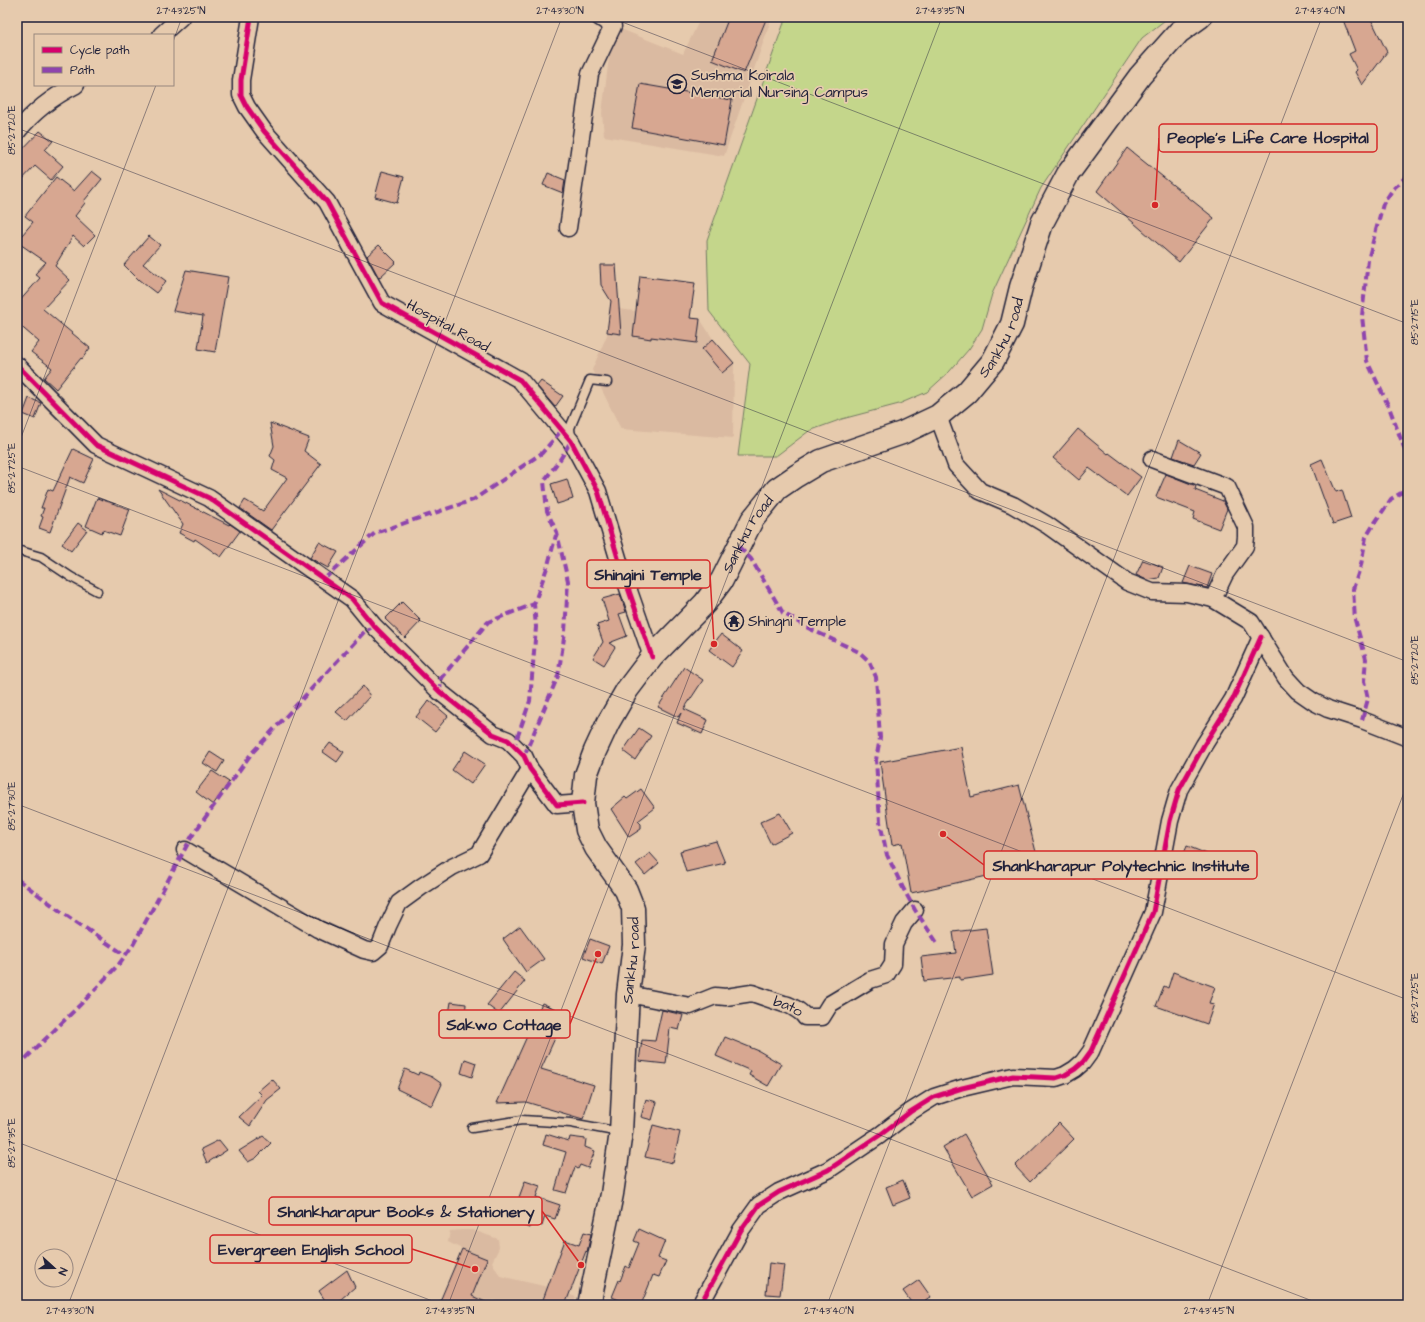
<svg xmlns="http://www.w3.org/2000/svg" width="1425" height="1322" viewBox="0 0 1425 1322" font-family="'Architects Daughter',sans-serif">
	<style>
		.built { fill: #dabaa1 }
		.green { fill: #c4d68b; stroke: #737c63 }
		.building { fill: #d7a791; stroke: #22223b }
		.lines { fill: none; stroke-linecap: round; stroke-linejoin: round }
		.lane-casing { stroke: #22223b; stroke-width: 11 }
		.street-casing { stroke: #22223b; stroke-width: 19 }
		.secondary-casing { stroke: #22223b; stroke-width: 25 }
		.lane { stroke: #e6caad; stroke-width: 8 }
		.street { stroke: #e6caad; stroke-width: 16 }
		.secondary { stroke: #e6caad; stroke-width: 22 }
		.quiet { stroke: #8e44ad; stroke-width: 4; stroke-dasharray: 8 4; stroke-linecap: butt }
		.cycleway-casing { stroke: #e6caad; stroke-width: 8 }
		.cycleway { stroke: #d6006c; stroke-width: 5 }
		.ticks { fill: none; stroke: #22223b; stroke-width: 1; stroke-opacity: 0.45 }
		.labels { text-anchor: middle; dominant-baseline: central; stroke-width: 3.5; stroke-linejoin: round; paint-order: stroke }
		.poi-label { font-size: 15px; fill: #22223b; stroke: #e6caad; text-anchor: start }
		.street-label { font-size: 15px; fill: #22223b; stroke: #e6caad }
		.leader { fill: none; stroke: #d62828; stroke-width: 1.5 }
		.callout-dot { fill: #d62828; stroke: #e6caad; stroke-width: 1.5 }
		.callout { fill: #e6caad; stroke: #d62828; stroke-width: 1.5 }
		.callout-label { font-size: 16px; text-anchor: middle; font-weight: bold; fill: #22223b }
		.neatline { fill: none; stroke: #22223b; stroke-width: 1.5 }
		.ticks-label { font-size: 10px; text-anchor: middle; fill: #22223b }
	</style>
	<rect width="100%" height="100%" fill="#e6caad"/>
	<filter id="ink" filterUnits="userSpaceOnUse"><feTurbulence type="fractalNoise" baseFrequency=".025" numOctaves="2"/><feDisplacementMap in="SourceGraphic" scale="8" xChannelSelector="R" yChannelSelector="G"/><feConvolveMatrix kernelMatrix="1 2 1 2 8 2 1 2 1" color-interpolation-filters="sRGB"/></filter>
	<g filter="url(#ink)">
		<!-- built -->
		<g class="built">
			<polygon points="701,17 772,17 724,156 604,136 602,113 613,26 683,54"/>
			<polygon points="610,308 700,319 713,339 734,363 733,438 621,429 592,370 607,335"/>
			<polygon points="462,1230 473,1230 498,1239 499,1248 492,1262 500,1276 548,1287 576,1297 573,1305 503,1305 494,1300 485,1305 449,1305 440,1301 462,1249 448,1242 450,1231"/>
		</g>
		<!-- green -->
		<polygon class="green" points="786,17 1169,17 1142,38 1041,188 992,294 982,329 969,349 949,372 927,392 899,404 842,419 809,431 776,456 738,456 750,364 709,311 707,240"/>
		<!-- building -->
		<g class="building">
			<polygon points="729,17 767,17 744,73 712,60"/>
			<polygon points="1342,17 1370,17 1387,52 1362,85 1355,72 1357,70 1349,54 1355,51"/>
			<polygon points="640,84 732,100 724,145 632,128"/>
			<polygon points="40,131 53,141 45,150 63,166 51,180 35,166 17,185 17,167 23,161 17,155"/>
			<polygon points="1127,148 1214,218 1179,262 1097,191"/>
			<polygon points="92,171 102,179 84,201 85,203 75,216 95,235 84,246 73,236 55,266 70,280 43,309 90,348 82,359 81,358 56,389 44,378 52,368 31,352 39,342 17,323 17,304 40,278 35,274 46,262 17,242 17,241 33,222 25,216 56,177 74,191"/>
			<polygon points="382,171 404,177 397,203 375,197"/>
			<polygon points="548,173 565,180 563,193 543,185"/>
			<polygon points="149,236 160,245 143,264 166,281 156,293 139,280 124,265"/>
			<polygon points="379,245 396,262 379,278 367,256"/>
			<polygon points="600,265 616,265 621,334 607,332 611,301 601,285"/>
			<polygon points="186,270 228,277 215,352 198,349 203,316 173,311"/>
			<polygon points="640,276 695,283 690,318 700,319 697,343 651,337 651,339 633,336"/>
			<polygon points="713,339 734,363 722,373 702,349"/>
			<polygon points="541,381 563,396 555,407 537,386"/>
			<polygon points="29,398 41,403 35,419 23,414"/>
			<polygon points="270,423 309,438 304,451 321,464 271,530 240,508 245,500 263,511 287,478 272,470 275,460 270,456 274,446"/>
			<polygon points="1078,429 1108,454 1109,453 1141,477 1127,496 1089,468 1079,480 1053,458"/>
			<polygon points="1179,440 1201,453 1194,464 1173,457"/>
			<polygon points="73,449 94,459 83,483 70,477 50,532 39,528 43,517 41,516 44,508 41,508 48,489 53,491"/>
			<polygon points="1322,459 1336,492 1342,490 1351,518 1333,524 1311,464"/>
			<polygon points="1166,474 1196,486 1195,490 1223,501 1227,509 1219,529 1193,519 1195,512 1156,497"/>
			<polygon points="567,479 573,499 557,504 551,484"/>
			<polygon points="158,489 229,525 230,524 240,531 221,557 195,539 194,541 179,533 183,524"/>
			<polygon points="97,498 130,509 120,536 103,530 102,533 86,526"/>
			<polygon points="78,523 87,530 71,551 62,544"/>
			<polygon points="319,542 338,552 328,568 310,558"/>
			<polygon points="1143,560 1163,567 1159,578 1147,580 1136,575"/>
			<polygon points="1190,566 1212,574 1207,588 1183,583"/>
			<polygon points="620,594 626,612 619,614 627,636 609,643 615,647 604,665 593,658 603,642 597,625 609,621 602,599"/>
			<polygon points="402,602 421,621 405,638 385,619"/>
			<polygon points="721,634 743,651 732,667 709,650"/>
			<polygon points="684,667 703,680 684,709 708,720 702,734 677,723 681,713 678,717 658,707"/>
			<polygon points="363,686 370,696 347,721 336,712"/>
			<polygon points="429,700 448,716 435,732 416,717"/>
			<polygon points="639,728 651,736 635,760 623,751"/>
			<polygon points="330,743 344,752 337,762 323,752"/>
			<polygon points="961,747 971,797 1019,785 1037,856 986,869 987,876 911,893 902,843 892,845 880,762"/>
			<polygon points="465,751 485,764 471,784 452,770"/>
			<polygon points="210,752 224,761 217,772 203,763"/>
			<polygon points="212,771 229,782 213,805 196,792"/>
			<polygon points="641,789 655,808 638,821 641,824 641,829 629,837 611,809 625,797 627,799"/>
			<polygon points="780,813 792,833 771,844 760,822"/>
			<polygon points="716,841 725,863 686,872 680,851"/>
			<polygon points="1187,846 1207,854 1202,869 1181,861"/>
			<polygon points="650,853 659,863 645,875 636,864"/>
			<polygon points="520,926 544,959 526,972 503,939"/>
			<polygon points="986,928 993,975 960,980 960,977 924,981 921,957 956,953 953,932"/>
			<polygon points="590,939 609,946 602,964 583,957"/>
			<polygon points="514,972 525,981 499,1014 487,1005"/>
			<polygon points="1173,972 1215,987 1209,1003 1214,1004 1207,1024 1156,1006 1164,986 1168,988"/>
			<polygon points="451,1002 466,1004 465,1016 449,1014"/>
			<polygon points="542,1003 566,1014 541,1069 594,1085 583,1119 526,1102 497,1103"/>
			<polygon points="662,1010 683,1015 679,1030 670,1028 666,1064 639,1061 642,1040 655,1041"/>
			<polygon points="725,1037 759,1051 781,1064 768,1086 749,1075 751,1071 716,1056"/>
			<polygon points="465,1059 476,1063 472,1077 461,1073"/>
			<polygon points="405,1069 418,1075 419,1072 432,1077 442,1084 432,1106 397,1089"/>
			<polygon points="272,1079 281,1089 267,1100 250,1126 239,1117 262,1095 258,1091"/>
			<polygon points="646,1099 657,1102 652,1120 641,1117"/>
			<polygon points="1059,1123 1074,1139 1030,1182 1015,1166"/>
			<polygon points="653,1125 680,1132 673,1163 645,1157"/>
			<polygon points="546,1134 569,1141 570,1137 586,1139 585,1147 595,1151 588,1168 580,1165 578,1169 575,1167 566,1193 555,1190 566,1152 543,1145"/>
			<polygon points="964,1134 993,1184 972,1196 943,1147"/>
			<polygon points="263,1136 271,1143 256,1158 248,1162 239,1151"/>
			<polygon points="219,1140 227,1150 207,1163 201,1149"/>
			<polygon points="903,1180 910,1198 893,1205 886,1187"/>
			<polygon points="525,1181 540,1186 536,1197 560,1205 555,1219 545,1216 542,1226 532,1223 530,1228 518,1224 525,1203 518,1200"/>
			<polygon points="639,1229 665,1241 658,1258 666,1261 659,1277 653,1275 641,1305 631,1305 612,1297 619,1280 620,1281 626,1266 629,1268 639,1243 634,1241"/>
			<polygon points="584,1232 591,1234 587,1252 586,1251 565,1305 541,1305 565,1240 579,1245"/>
			<polygon points="462,1249 487,1259 472,1296 492,1305 449,1305 440,1301"/>
			<polygon points="769,1263 784,1265 780,1295 766,1294"/>
			<polygon points="347,1270 355,1287 334,1305 328,1305 319,1291"/>
			<polygon points="919,1280 931,1297 920,1305 913,1305 903,1291"/>
		</g>
		<g class="lines">
			<defs>
				<g id="lane">
					<polyline points="571,438 570,428 590,380 607,382"/>
					<polyline points="17,550 41,557 71,577 97,591"/>
					<polyline points="472,1128 522,1120 571,1123 620,1132"/>
				</g>
				<g id="street">
					<polyline points="251,17 241,80 241,95 247,107 264,131 327,202 382,303 520,380 571,441 598,491 621,568 652,657"/>
					<polyline points="161,35 181,17"/>
					<path d="M17,132C33,112 54,96 76,85"/>
					<polyline points="568,228 590,74 613,26 599,17"/>
					<polyline points="17,365 96,445 209,498 352,599 374,626 440,692 493,734 508,740 524,756 530,769 557,805 583,803"/>
					<polyline points="938,416 956,465 980,491 1013,505 1047,525 1127,582 1152,592 1187,593 1213,599 1251,622 1286,678 1298,691 1314,702 1328,709 1362,720 1408,738"/>
					<polyline points="1152,459 1227,487 1246,527 1246,537 1245,546 1225,574 1213,599"/>
					<polyline points="185,850 318,929 364,950 373,952 380,946 388,926 399,903 421,887 452,867 479,854 530,769"/>
					<path id="s1" d="M628,994L690,1006L715,996L726,997L752,993L784,1004C789,1004 802,1012 805,1017H822L830,1004L870,980L886,975L893,964L894,944L904,923L915,910"/>
					<polyline points="700,1305 741,1230 759,1205 779,1192 828,1170 880,1135 910,1112 934,1097 962,1088 1013,1076 1056,1078 1065,1075 1075,1069 1083,1062 1091,1051 1153,912 1170,821 1179,790 1204,745 1233,699 1261,637"/>
				</g>
				<g id="secondary">
					<path id="s2" d="M589,1305L612,1194L621,1132L628,994L634,945L633,908L626,890L596,848L587,830L583,803L586,775L595,751L608,723L627,690L652,657L705,603L722,580L752,520L777,489L796,476L821,461L902,433L938,416L967,392L993,361L1012,324L1021,287L1042,223L1068,174L1140,76L1179,32L1200,17"/>
				</g>
			</defs>
			<!-- lane casing -->
			<use href="#lane" class="lane-casing"/>
			<!-- street casing -->
			<use href="#street" class="street-casing"/>
			<!-- secondary casing -->
			<use href="#secondary" class="secondary-casing"/>
			<!-- lane -->
			<use href="#lane" class="lane"/>
			<!-- street -->
			<use href="#street" class="street"/>
			<!-- secondary -->
			<use href="#secondary" class="secondary"/>
			<!-- quiet -->
			<g class="quiet">
				<polyline points="1408,175 1393,189 1383,204 1368,260 1362,316 1367,361 1389,407 1408,458"/>
				<polyline points="739,547 751,559 783,613 808,628 859,652 869,661 876,677 880,738 876,760 880,822 887,855 903,888 915,910 938,944"/>
				<polyline points="324,579 375,533 473,500 542,453 561,431"/>
				<polyline points="440,692 441,678 488,622 534,604 548,565 556,535"/>
				<polyline points="1362,720 1368,699 1364,681 1366,659 1355,620 1353,589 1361,565 1366,537 1374,524 1391,499 1408,489"/>
				<polyline points="510,741 515,744 530,701 536,627 534,604"/>
				<polyline points="524,756 558,676 565,632 568,581 557,533 547,511 544,481 561,458 571,441"/>
				<polyline points="17,879 63,913 125,955"/>
				<polyline points="17,1067 87,998 119,964 133,945 192,836 251,754 365,631 374,626"/>
			</g>
			<defs>
				<g id="cycleway">
					<polyline points="251,17 241,80 241,95 247,107 264,131 327,202 382,303 520,380 571,441 598,491 621,568 652,657"/>
					<polyline points="17,365 96,445 209,498 352,599 374,626 440,692 493,734 508,740 524,756 530,769 557,805 583,803"/>
					<polyline points="700,1305 741,1230 759,1205 779,1192 828,1170 880,1135 910,1112 934,1097 962,1088 1013,1076 1056,1078 1065,1075 1075,1069 1083,1062 1091,1051 1153,912 1170,821 1179,790 1204,745 1233,699 1261,637"/>
				</g>
			</defs>
			<!-- cycleway casing -->
			<use href="#cycleway" class="cycleway-casing"/>
			<!-- cycleway -->
			<use href="#cycleway" class="cycleway"/>
		</g>
	</g>
	<!-- ticks -->
	<path class="ticks" d="M609,17L1408,324M173,42L182,17M17,128L1408,662M17,448L156,85M17,466L1408,1000M17,804L1323,1305M17,1142L443,1305M68,1305L562,17M448,1305L942,17M827,1305L1322,17M1207,1305L1408,782"/>
	<!-- icons -->
	<defs>
		<symbol id="university-ring" viewBox="-11 -11 22 22"><circle r="9.5" fill="#e6caad" stroke="#22223b" stroke-width="1.5"/><path d="M0-5L7-2L0 1L-7-2ZM-4 1L0 2.5L4 1V4Q0 6-4 4Z" fill="#22223b"/></symbol>
		<symbol id="temple-ring" viewBox="-11 -11 22 22"><circle r="9.5" fill="#e6caad" stroke="#22223b" stroke-width="1.5"/><path d="M0-6L5-2H3V0L6.5 2.5H4V6H1.5V3h-3V6H-4V2.5H-6.5L-3 0V-2H-5Z" fill="#22223b"/></symbol>
	</defs>
	<g fill-rule="evenodd">
		<use href="#university-ring" x="666" y="73" width="22" height="22"/>
		<use href="#temple-ring" x="723" y="610" width="22" height="22"/>
	</g>
	<g class="labels">
		<!-- poi labels -->
		<g class="poi-label">
			<text x="691" y="75">Sushma Koirala<tspan x="691" dy="17">Memorial Nursing Campus</tspan></text>
			<text x="748" y="621">Shingni Temple</text>
		</g>
		<!-- street labels -->
		<g class="street-label">
			<text transform="translate(448 326) rotate(29)">Hospital Road</text>
			<text stroke="none"><textPath href="#s2" startOffset="1175">Sankhu road</textPath></text>
			<text stroke="none"><textPath href="#s2" startOffset="840">Sankhu road</textPath></text>
			<text stroke="none"><textPath href="#s2" startOffset="348">Sankhu road</textPath></text>
			<text stroke="none"><textPath href="#s1" startOffset="166">bato</textPath></text>
		</g>
	</g>
	<!-- callouts -->
	<path class="leader" d="M1155 205L1159 138M714 644L710 574M943 834L984 865M598 954L570 1024M581 1265L542 1211M475 1269L412 1249"/>
	<g class="callout-dot">
		<circle cx="1155" cy="205" r="4"/>
		<circle cx="714" cy="644" r="4"/>
		<circle cx="943" cy="834" r="4"/>
		<circle cx="598" cy="954" r="4"/>
		<circle cx="581" cy="1265" r="4"/>
		<circle cx="475" cy="1269" r="4"/>
	</g>
	<g class="callout">
		<rect x="1159" y="124" width="218" height="28" rx="4"/>
		<rect x="587" y="560" width="123" height="28" rx="4"/>
		<rect x="984" y="851" width="273" height="28" rx="4"/>
		<rect x="439" y="1010" width="131" height="28" rx="4"/>
		<rect x="269" y="1197" width="273" height="28" rx="4"/>
		<rect x="210" y="1235" width="202" height="28" rx="4"/>
	</g>
	<g class="callout-label">
		<text x="1268" y="143">People's Life Care Hospital</text>
		<text x="648" y="580">Shingini Temple</text>
		<text x="1121" y="871">Shankharapur Polytechnic Institute</text>
		<text x="504" y="1030">Sakwo Cottage</text>
		<text x="406" y="1217">Shankharapur Books &amp; Stationery</text>
		<text x="311" y="1255">Evergreen English School</text>
	</g>
	<!-- margin -->
	<rect width="1425" height="1322" fill="none" stroke="#e6caad" stroke-width="44"/>
	<!-- legend -->
	<rect x="34" y="34" width="140" height="52" fill="#e6caad" stroke="#98877f"/>
	<rect x="42" y="47" width="20" height="6" fill="#d6006c" stroke="#98877f"/>
	<text x="70" y="54" font-size="12" fill="#22223b">Cycle path</text>
	<rect x="42" y="67" width="20" height="6" fill="#8e44ad" stroke="#98877f"/>
	<text x="70" y="74" font-size="12" fill="#22223b">Path</text>
	<!-- north arrow -->
	<g transform="translate(54 1268) rotate(111)"><circle r="19" fill="#e6caad" stroke="#98877f"/>
	<path d="M0-3L7 15L0 10L-7 15Z" fill="#22223b"/>
	<text y="-6" font-size="11" font-weight="bold" text-anchor="middle" fill="#22223b">N</text>
	</g>
	<rect x="22" y="22" width="1381" height="1278" class="neatline"/>
	<g class="ticks-label">
		<text x="181" y="14">27°43'25"N</text>
		<text x="560" y="14">27°43'30"N</text>
		<text x="940" y="14">27°43'35"N</text>
		<text x="1320" y="14">27°43'40"N</text>
		<text transform="translate(11 130) rotate(-90)" y="4">85°27'20"E</text>
		<text transform="translate(1414 322) rotate(-90)" y="4">85°27'15"E</text>
		<text transform="translate(11 468) rotate(-90)" y="4">85°27'25"E</text>
		<text transform="translate(1414 660) rotate(-90)" y="4">85°27'20"E</text>
		<text transform="translate(11 806) rotate(-90)" y="4">85°27'30"E</text>
		<text transform="translate(1414 998) rotate(-90)" y="4">85°27'25"E</text>
		<text transform="translate(11 1143) rotate(-90)" y="4">85°27'35"E</text>
		<text x="70" y="1314">27°43'30"N</text>
		<text x="450" y="1314">27°43'35"N</text>
		<text x="829" y="1314">27°43'40"N</text>
		<text x="1209" y="1314">27°43'45"N</text>
	</g>
</svg>
